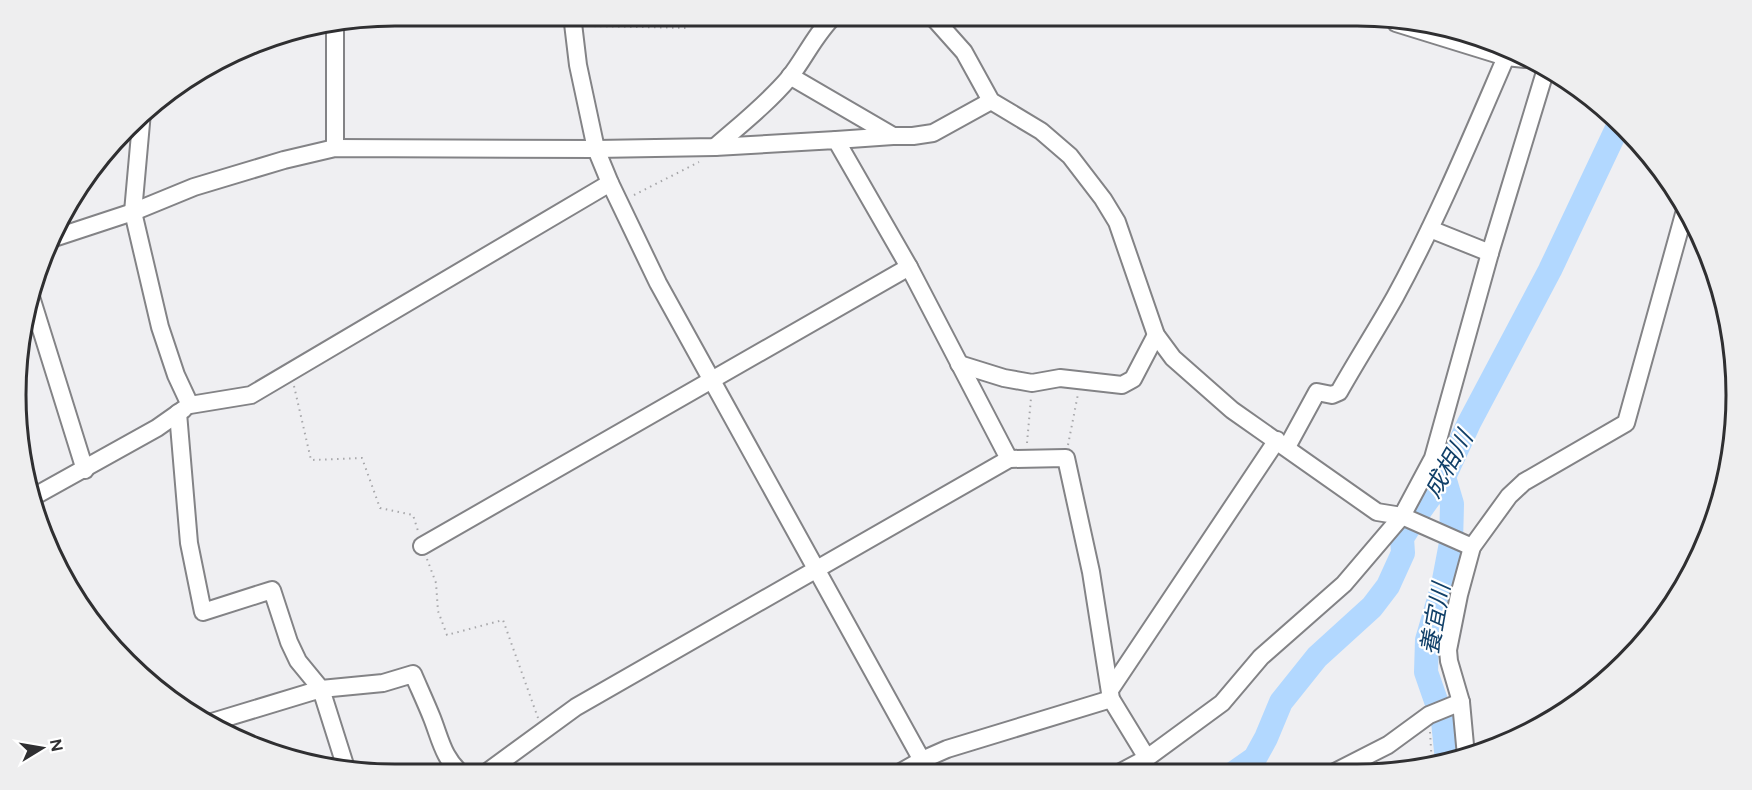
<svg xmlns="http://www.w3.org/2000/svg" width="1752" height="790" viewBox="0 0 1752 790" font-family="Figtree,'Noto Sans JP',sans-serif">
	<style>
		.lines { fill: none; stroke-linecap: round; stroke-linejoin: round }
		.river { stroke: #b2d8ff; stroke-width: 24 }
		.minor-casing { stroke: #838386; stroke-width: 20 }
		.path { stroke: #a7a7aa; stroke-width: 2; stroke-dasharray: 1.5 4.5; stroke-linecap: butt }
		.minor { stroke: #fff; stroke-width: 16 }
		.labels { text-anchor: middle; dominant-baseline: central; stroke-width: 4.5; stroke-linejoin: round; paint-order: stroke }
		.water-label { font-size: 24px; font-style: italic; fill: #114069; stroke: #fff }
		.rim { fill: none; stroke: #2f2f31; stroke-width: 3 }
	</style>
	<rect width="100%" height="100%" fill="#efeff2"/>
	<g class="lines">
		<!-- river -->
		<g class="river">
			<polyline points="1444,477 1452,504 1451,543 1443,585 1427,640 1426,672 1443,721 1447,761"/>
			<polyline points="1235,772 1255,758 1266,738 1281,702 1317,657 1372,607 1388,586 1403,553 1402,538 1414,519 1444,477 1469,423 1550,270 1620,122"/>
		</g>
		<defs>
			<g id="minor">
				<polyline points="572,15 578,65 596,149 610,183 658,283 929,773"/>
				<polyline points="931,15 964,52 991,101 1041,131 1070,156 1103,199 1117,222 1156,335 1173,358 1232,410 1377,512 1402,516 1472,547"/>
				<polyline points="1396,23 1506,57 1525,59"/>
				<polyline points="790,76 893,136 913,136 933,133 991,101"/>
				<polyline points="142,112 133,212 160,327 176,375 190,405 251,395 610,183"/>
				<polyline points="836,140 893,136"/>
				<path d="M715,147C740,125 767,104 789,78C805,58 815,34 835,15"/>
				<polyline points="335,148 335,25"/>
				<polyline points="1430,229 1490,253"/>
				<polyline points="54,238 133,212 194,187 284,160 335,148 596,149 715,147 836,140 909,267 1009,459 576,707 483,775"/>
				<polyline points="31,297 85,470"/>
				<polyline points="959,364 1004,378 1032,383 1060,378 1122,385 1133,379 1156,335"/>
				<path d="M178,413L189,543L203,612L272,590L289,642L298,661L321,689L383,683L413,674C419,688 426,703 432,718C441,741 443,758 463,775"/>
				<path d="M1287,447L1317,392L1332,395L1339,392C1357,360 1377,329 1395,297C1437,220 1471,138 1506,57"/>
				<polyline points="1009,459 1066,458 1091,572 1111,699 1147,758"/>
				<polyline points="33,497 157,428 184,409"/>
				<polyline points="422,546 909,267"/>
				<polyline points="1110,690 1277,440"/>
				<polyline points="212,722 321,689 345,765"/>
				<polyline points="1466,756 1461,702 1449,661 1448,650 1459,595 1472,547 1509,496 1524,482 1626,423 1684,214"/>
				<polyline points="1335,772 1388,745 1429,715 1461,702"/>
				<polyline points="899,773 922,760 947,749 1111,699"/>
				<polyline points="1119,773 1147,758 1222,703 1261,657 1344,584 1402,516 1433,458 1490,253 1545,72"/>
			</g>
		</defs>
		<!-- minor casing -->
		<use href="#minor" class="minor-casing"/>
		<!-- path -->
		<g class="path">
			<polyline points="588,26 687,28"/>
			<polyline points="634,195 699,162"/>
			<polyline points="294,386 311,460 362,458 380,508 413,515 418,531"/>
			<polyline points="1027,443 1031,398"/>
			<polyline points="1068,445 1078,394"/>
			<polyline points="427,559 436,583 438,611 447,635 503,620 538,718"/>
			<polyline points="1430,732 1432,765"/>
		</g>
		<!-- minor -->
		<use href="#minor" class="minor"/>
	</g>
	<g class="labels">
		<!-- water labels -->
		<g class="water-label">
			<text transform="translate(1448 464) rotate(-60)">成相川</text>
			<text transform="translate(1435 619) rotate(-80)">養宜川</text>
		</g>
	</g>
	<!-- crop -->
	<path d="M0 0H1752V790H0ZM395 26H1357A369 369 0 0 1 1726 395V395A369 369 0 0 1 1357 764H395A369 369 0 0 1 26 395V395A369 369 0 0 1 395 26Z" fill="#eeeeef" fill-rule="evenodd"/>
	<path class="rim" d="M395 26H1357A369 369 0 0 1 1726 395V395A369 369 0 0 1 1357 764H395A369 369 0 0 1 26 395V395A369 369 0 0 1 395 26Z"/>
	<!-- north arrow -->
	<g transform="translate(42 748) rotate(79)" stroke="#ffffff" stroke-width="4.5" paint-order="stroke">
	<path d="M0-4.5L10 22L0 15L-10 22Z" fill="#2f2f31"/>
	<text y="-9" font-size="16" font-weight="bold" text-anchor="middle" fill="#2f2f31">N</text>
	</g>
</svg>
